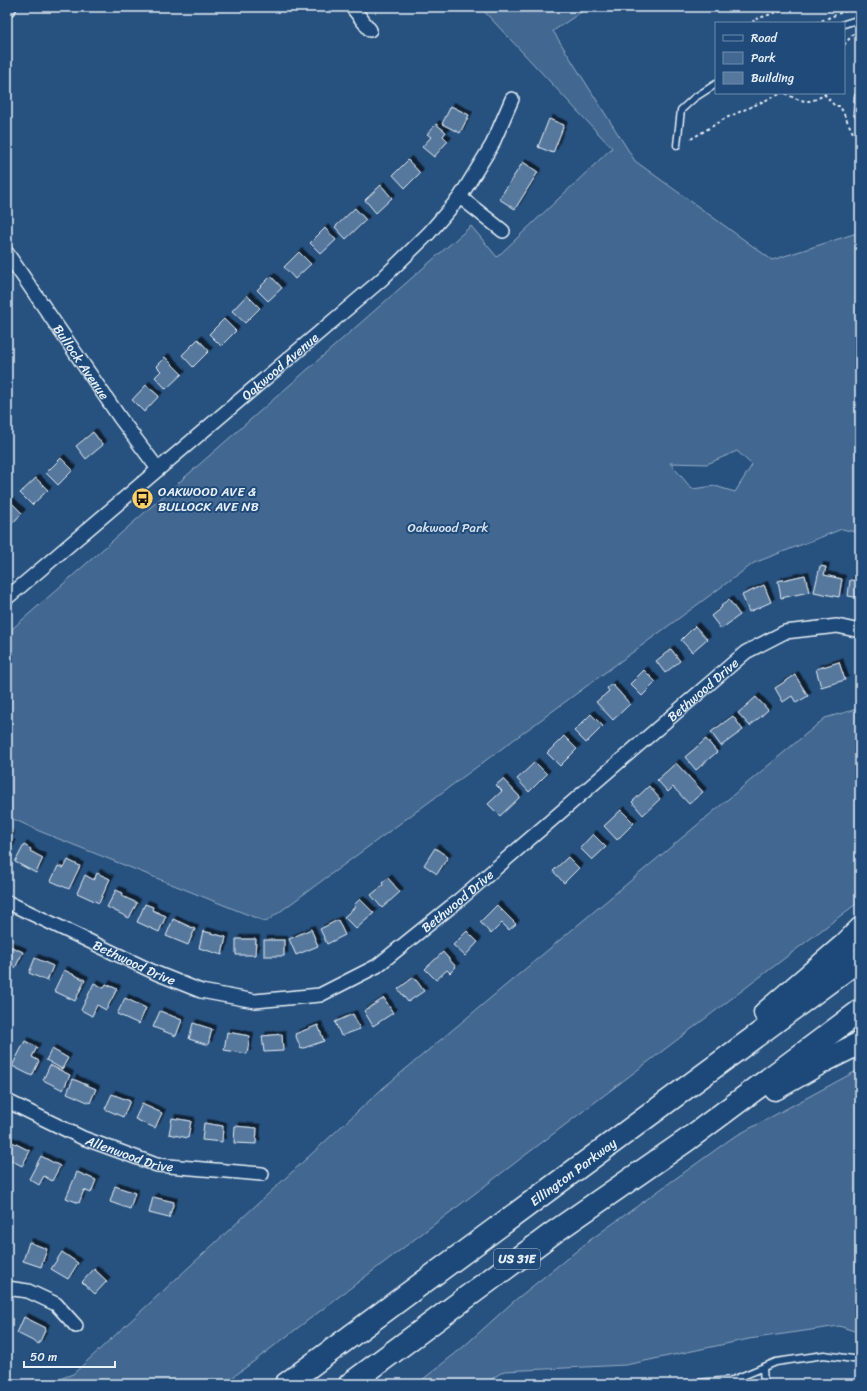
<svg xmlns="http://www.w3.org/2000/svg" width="867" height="1391" viewBox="0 0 867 1391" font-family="Sriracha,sans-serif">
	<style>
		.green { fill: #436891; stroke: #96acc4; fill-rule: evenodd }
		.building { fill: #57789d; stroke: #e8f1f8; filter: url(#shadow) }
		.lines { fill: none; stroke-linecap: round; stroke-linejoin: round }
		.service-casing { stroke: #e8f1f8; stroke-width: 9 }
		.minor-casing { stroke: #e8f1f8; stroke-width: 16 }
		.tertiary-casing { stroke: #e8f1f8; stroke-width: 19 }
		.motorway-casing { stroke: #e8f1f8; stroke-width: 25 }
		.path { stroke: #e8f1f8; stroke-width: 2; stroke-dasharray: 3 3; stroke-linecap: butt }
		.service { stroke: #1f4a7a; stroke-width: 6 }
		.minor { stroke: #1f4a7a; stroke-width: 13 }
		.tertiary { stroke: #1f4a7a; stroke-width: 16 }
		.motorway { stroke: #1f4a7a; stroke-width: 22 }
		.labels { text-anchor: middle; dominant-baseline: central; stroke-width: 4; stroke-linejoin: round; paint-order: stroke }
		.shield { fill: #1f4a7a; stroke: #acbfd2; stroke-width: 1 }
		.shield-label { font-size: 12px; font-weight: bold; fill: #e8f1f8 }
		.street-label { font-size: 13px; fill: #e8f1f8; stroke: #1f4a7a }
		.poi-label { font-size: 13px; fill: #e8f1f8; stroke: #1f4a7a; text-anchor: start }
		.park-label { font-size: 13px; fill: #d8e3ee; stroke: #1f4a7a }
	</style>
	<defs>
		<filter id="shadow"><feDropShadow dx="3.5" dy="-3.5" stdDeviation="0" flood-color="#0009"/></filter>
	</defs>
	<rect width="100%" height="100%" fill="#27517f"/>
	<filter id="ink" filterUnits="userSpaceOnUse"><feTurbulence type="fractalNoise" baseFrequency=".025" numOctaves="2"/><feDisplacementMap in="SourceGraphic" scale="8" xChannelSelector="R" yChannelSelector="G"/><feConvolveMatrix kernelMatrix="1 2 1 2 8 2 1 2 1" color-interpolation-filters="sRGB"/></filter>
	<g filter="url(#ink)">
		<!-- green -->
		<g class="green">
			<path d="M480,7H589L553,31L635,161L772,260L860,232V533L842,529L754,563L266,922L39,831L7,816V657L13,628L471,226L497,257L612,148ZM737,451L752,465L735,492L715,486L692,489L670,463L707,464Z"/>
			<polygon points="860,708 860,899 856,904 224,1384 46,1384 73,1374 383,1088 825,718"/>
			<polygon points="860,1069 860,1333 839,1326 749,1339 626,1365 504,1371 490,1380 486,1384 417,1384 462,1348 514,1301 590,1240 732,1138"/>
		</g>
		<!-- building -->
		<g class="building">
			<polygon points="451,106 469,115 460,133 442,124"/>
			<polygon points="549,119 564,125 553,153 538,147"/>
			<polygon points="436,124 446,132 443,136 448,141 434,157 422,147 431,137 427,134"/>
			<polygon points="408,160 420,173 405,188 393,175"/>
			<polygon points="523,162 538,172 515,209 499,199"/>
			<polygon points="381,185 392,198 376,213 365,200"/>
			<polygon points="355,208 366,220 346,239 335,227"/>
			<polygon points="325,228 336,240 321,254 310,243"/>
			<polygon points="299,252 311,264 295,279 284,267"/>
			<polygon points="271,276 282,288 268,301 257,290"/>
			<polygon points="247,295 260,308 245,323 232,311"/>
			<polygon points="224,319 236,331 221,346 209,334"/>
			<polygon points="198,339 209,351 193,367 182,355"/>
			<polygon points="165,357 182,374 166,389 155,377 161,371 156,366"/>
			<polygon points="146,385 159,396 144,412 132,400"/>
			<polygon points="93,432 103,445 86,459 76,446"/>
			<polygon points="61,458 73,470 58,485 46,473"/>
			<polygon points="36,478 48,490 32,505 20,493"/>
			<polygon points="10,501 22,513 9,527 7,525 7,504"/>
			<polygon points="820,566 826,567 824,575 842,579 839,597 814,592"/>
			<polygon points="805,575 809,592 781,598 778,581"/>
			<polygon points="850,580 860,581 860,598 848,596"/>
			<polygon points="764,585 771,602 749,612 742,595"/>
			<polygon points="729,600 740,615 721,629 711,616 722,607 721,606"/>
			<polygon points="695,626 707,639 692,652 681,640"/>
			<polygon points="671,649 680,661 665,673 656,661"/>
			<polygon points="839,662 845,680 821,687 816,669"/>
			<polygon points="644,670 656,682 642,696 630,684"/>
			<polygon points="795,675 808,696 796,703 792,696 783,702 775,688"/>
			<polygon points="612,684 630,704 613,720 596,702 609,691 607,688"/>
			<polygon points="756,697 768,710 750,726 738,713"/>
			<polygon points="591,714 603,726 586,743 574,731"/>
			<polygon points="733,716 743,730 721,746 711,732"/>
			<polygon points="564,736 577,749 560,766 547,753"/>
			<polygon points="706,739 717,752 696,770 685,757"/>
			<polygon points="535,762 547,774 529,792 517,779"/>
			<polygon points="676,763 703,792 689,804 673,787 668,792 657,780"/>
			<polygon points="503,779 520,797 500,816 488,804 502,791 496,785"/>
			<polygon points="649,786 660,799 643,815 632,802"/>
			<polygon points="621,810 634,823 617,840 604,826"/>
			<polygon points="7,833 11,835 8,842 12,844 7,855"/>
			<polygon points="593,834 606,847 592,860 580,848"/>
			<polygon points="24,845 31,849 30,851 43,858 36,873 15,862"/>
			<polygon points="435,848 448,857 437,874 424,865"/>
			<polygon points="568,857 579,868 564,883 553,871"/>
			<polygon points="68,860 80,866 69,889 51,881 58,866 64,868"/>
			<polygon points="97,873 110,879 99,903 77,893 85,875 94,880"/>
			<polygon points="388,878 400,892 382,908 371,895 383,885 382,883"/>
			<polygon points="116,890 123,893 122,896 137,903 129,918 107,907"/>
			<polygon points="360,899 374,913 356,929 344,917 355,907 354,905"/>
			<polygon points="145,904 153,907 152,910 166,916 159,932 137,922"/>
			<polygon points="497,905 516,924 509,930 502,923 491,934 480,922"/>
			<polygon points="173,919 195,929 188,945 166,936"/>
			<polygon points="338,920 345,935 327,944 320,929"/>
			<polygon points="311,929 318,946 296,955 289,939"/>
			<polygon points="203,931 226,937 222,955 199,948"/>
			<polygon points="467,931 478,942 465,956 453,945"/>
			<polygon points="236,939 256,939 255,955 236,955"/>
			<rect x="264" y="940" width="20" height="16"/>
			<polygon points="7,945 23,952 15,968 7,964"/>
			<polygon points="443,952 456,967 450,973 447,970 436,980 425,969"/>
			<polygon points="35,958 53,966 47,981 29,973"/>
			<polygon points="64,970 85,980 75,1001 54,991"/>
			<polygon points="414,977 424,991 408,1002 398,989"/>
			<polygon points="94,983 104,988 106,984 117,989 106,1010 97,1005 92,1016 81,1010"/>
			<polygon points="125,998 146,1008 139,1024 117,1014"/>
			<polygon points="384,998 393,1013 373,1026 364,1011"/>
			<polygon points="160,1011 182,1020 176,1036 153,1027"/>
			<polygon points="353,1014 360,1029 341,1036 335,1022"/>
			<polygon points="193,1023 212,1029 208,1045 189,1039"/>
			<polygon points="318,1025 324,1041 301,1049 295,1034"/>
			<polygon points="227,1032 250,1036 247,1054 224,1050"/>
			<polygon points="282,1034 283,1051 264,1052 262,1036"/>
			<polygon points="25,1041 37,1047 32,1057 39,1061 32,1076 12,1066"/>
			<polygon points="52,1049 68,1058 62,1069 46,1060"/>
			<polygon points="50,1065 70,1075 63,1090 43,1080"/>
			<polygon points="73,1079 96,1089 90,1103 67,1093"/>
			<polygon points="112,1094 130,1101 123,1117 105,1109"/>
			<polygon points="142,1104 162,1113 155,1128 135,1119"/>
			<polygon points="172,1118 191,1121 188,1138 169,1134"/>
			<polygon points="204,1123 223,1126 222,1142 202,1140"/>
			<polygon points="235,1126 257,1128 256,1144 234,1143"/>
			<polygon points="10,1141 30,1151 22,1166 7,1158 7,1148"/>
			<polygon points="41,1156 60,1166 52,1181 44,1176 39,1185 29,1179"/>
			<polygon points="77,1172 96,1180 91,1193 84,1190 79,1203 66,1198"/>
			<polygon points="115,1186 135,1193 130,1209 110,1202"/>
			<polygon points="153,1197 174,1202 169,1218 149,1213"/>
			<polygon points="29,1242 47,1249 41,1267 23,1261"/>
			<polygon points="62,1252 78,1263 68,1279 51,1269"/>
			<polygon points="94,1269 107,1281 95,1294 82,1282"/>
			<polygon points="24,1317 46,1328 39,1344 17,1333"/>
		</g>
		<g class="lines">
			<defs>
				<g id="service">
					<polyline points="844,24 860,19"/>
					<polyline points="860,94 858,97 857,113 860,116"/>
					<polyline points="677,145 681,110 694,98 716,84"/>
					<polyline points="763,1368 764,1384"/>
					<polyline points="685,1384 733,1380 776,1362 824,1355 860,1360"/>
				</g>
				<g id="minor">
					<polyline points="352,7 370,30"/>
					<polyline points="460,197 503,231"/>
					<path id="s1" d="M7,253L120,418L158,469"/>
					<path id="s2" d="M7,598L381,280L429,233L460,197L492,145L512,99"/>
					<path id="s3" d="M7,902L156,973L201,991L255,1001L320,995L377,966L459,900L746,652L785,632L837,626L860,631"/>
					<path id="s4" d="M7,1101L83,1138L157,1165L262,1174"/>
					<polyline points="7,1288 28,1291 56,1304 76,1326"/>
				</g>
				<polyline id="tertiary" points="7,8 8,7"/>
				<g id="motorway">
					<polyline points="765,1013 844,945 860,929"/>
					<polyline points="775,1089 824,1061 860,1043"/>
					<path id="s5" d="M286,1384L860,959"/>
					<polyline points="350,1384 553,1233 687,1140 860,1011"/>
				</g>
			</defs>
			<!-- service casing -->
			<use href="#service" class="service-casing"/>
			<!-- minor casing -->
			<use href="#minor" class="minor-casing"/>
			<!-- tertiary casing -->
			<use href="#tertiary" class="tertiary-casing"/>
			<!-- motorway casing -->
			<use href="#motorway" class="motorway-casing"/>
			<!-- path -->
			<g class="path">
				<polyline points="754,23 753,20 793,7"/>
				<polyline points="816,23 845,11 855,10"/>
				<polyline points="844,45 854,33 860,33"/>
				<path d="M785,93C800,102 811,105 826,93"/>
				<polyline points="824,94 835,106 840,106 853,133 860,136"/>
				<polyline points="691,139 726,118 782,93"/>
			</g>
			<!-- service -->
			<use href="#service" class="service"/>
			<!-- minor -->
			<use href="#minor" class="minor"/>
			<!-- tertiary -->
			<use href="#tertiary" class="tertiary"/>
			<!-- motorway -->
			<use href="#motorway" class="motorway"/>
		</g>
	</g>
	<!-- icons -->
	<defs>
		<symbol id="bus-disc" viewBox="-11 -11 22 22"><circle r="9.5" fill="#ffd166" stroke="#1f4a7a"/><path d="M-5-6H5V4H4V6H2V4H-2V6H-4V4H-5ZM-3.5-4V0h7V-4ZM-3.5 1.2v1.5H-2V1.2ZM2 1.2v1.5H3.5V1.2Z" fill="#111"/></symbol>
	</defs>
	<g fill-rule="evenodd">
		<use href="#bus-disc" x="130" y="486" width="25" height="25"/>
	</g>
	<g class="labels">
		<!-- shield labels -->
		<rect class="shield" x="494" y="1249" width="46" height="20" rx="3"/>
		<g class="shield-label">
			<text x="517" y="1259">US 31E</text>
		</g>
		<!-- street labels -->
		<g class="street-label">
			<text stroke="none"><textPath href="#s1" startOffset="132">Bullock Avenue</textPath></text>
			<text stroke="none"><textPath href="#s2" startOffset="358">Oakwood Avenue</textPath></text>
			<text stroke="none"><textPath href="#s3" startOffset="825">Bethwood Drive</textPath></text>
			<text stroke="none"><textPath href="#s3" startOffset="501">Bethwood Drive</textPath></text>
			<text stroke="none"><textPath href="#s3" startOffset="141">Bethwood Drive</textPath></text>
			<text stroke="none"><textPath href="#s4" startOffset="134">Allenwood Drive</textPath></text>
			<text stroke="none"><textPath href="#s5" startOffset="357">Ellington Parkway</textPath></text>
		</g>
		<!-- poi labels -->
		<g class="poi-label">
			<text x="158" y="491">OAKWOOD AVE &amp;<tspan x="158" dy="15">BULLOCK AVE NB</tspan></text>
		</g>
		<!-- park labels -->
		<g class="park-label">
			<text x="448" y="527">Oakwood Park</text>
		</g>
	</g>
	<!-- margin -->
	<rect width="867" height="1391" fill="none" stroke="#1f4a7a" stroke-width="24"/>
	<rect x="12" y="12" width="843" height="1367" fill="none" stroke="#e8f1f8" stroke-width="1.5" filter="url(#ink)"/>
	<!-- legend -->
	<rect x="715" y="22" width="130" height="72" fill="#1f4a7a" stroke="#6f8dac"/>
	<rect x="723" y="35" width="20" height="6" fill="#1f4a7a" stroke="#6f8dac"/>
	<text x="751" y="42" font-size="12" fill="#e8f1f8">Road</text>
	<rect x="723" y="52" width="20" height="12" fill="#436891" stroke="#6f8dac"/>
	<text x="751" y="62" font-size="12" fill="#e8f1f8">Park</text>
	<rect x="723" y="72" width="20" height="12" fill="#57789d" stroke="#6f8dac"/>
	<text x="751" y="82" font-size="12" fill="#e8f1f8">Building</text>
	<!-- scale -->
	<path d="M24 1361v6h91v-6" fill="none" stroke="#e8f1f8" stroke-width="2"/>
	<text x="30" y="1361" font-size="12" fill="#e8f1f8" stroke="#1f4a7a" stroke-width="3" paint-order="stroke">50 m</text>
</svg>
